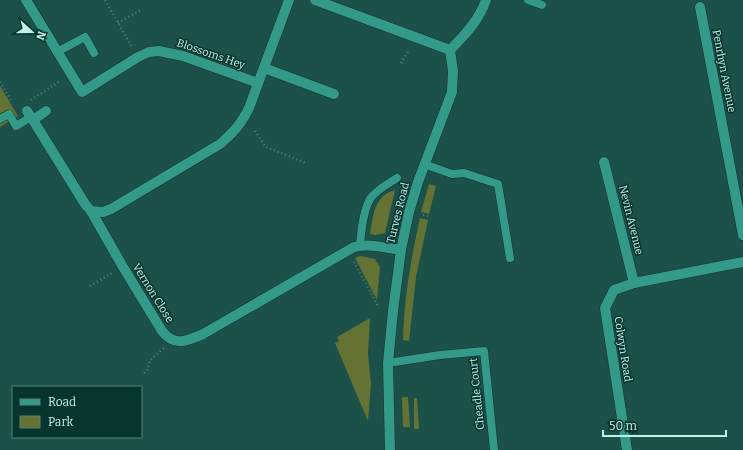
<svg xmlns="http://www.w3.org/2000/svg" width="743" height="450" viewBox="0 0 743 450" font-family="Bitter,serif">
	<style>
		.green { fill: #647333 }
		.lines { fill: none; stroke-linecap: round; stroke-linejoin: round }
		.service-casing { stroke: #14332d; stroke-width: 9 }
		.minor-casing { stroke: #14332d; stroke-width: 11 }
		.tertiary-casing { stroke: #14332d; stroke-width: 11 }
		.path { stroke: #4e8178; stroke-width: 2.5; stroke-dasharray: 1 3; stroke-linecap: butt }
		.service { stroke: #339a8a; stroke-width: 8 }
		.minor { stroke: #339a8a; stroke-width: 10 }
		.tertiary { stroke: #339a8a; stroke-width: 10 }
		.labels { text-anchor: middle; dominant-baseline: central; stroke-width: 3; stroke-linejoin: round; paint-order: stroke }
		.street-label { font-size: 11px; fill: #c4f1e7; stroke: #08342e }
	</style>
	<rect width="100%" height="100%" fill="#1b5148"/>
	<!-- green -->
	<g class="green">
		<polygon points="0,86 18,116 0,127"/>
		<polygon points="429,184 436,186 429,214 421,212"/>
		<path d="M395,190L385,233L375,235L370,234C373,217 374,195 395,190Z"/>
		<path d="M420,218L428,220L416,277L409,341L403,340C404,299 411,258 420,218Z"/>
		<polygon points="361,256 375,259 380,267 377,300 355,258"/>
		<polygon points="370,318 368,354 371,384 368,421 335,343 339,341 337,337"/>
		<polygon points="402,397 408,397 410,427 403,427"/>
		<polygon points="414,398 417,398 419,429 414,429"/>
	</g>
	<g class="lines">
		<defs>
			<g id="service">
				<polyline points="528,0 542,5"/>
				<polyline points="57,52 85,37 94,53"/>
				<polyline points="0,119 9,114 16,126 31,117"/>
				<polyline points="424,164 452,174 464,173 498,184 510,258"/>
				<path d="M360,245C361,232 364,210 370,199C376,190 388,184 397,178"/>
				<polyline points="388,363 440,355 484,351 494,450"/>
			</g>
			<g id="minor">
				<polyline points="26,0 82,92 138,57 149,52 159,51 183,56 258,83"/>
				<polyline points="315,0 450,50"/>
				<polyline points="700,7 743,235"/>
				<polyline points="264,68 334,94"/>
				<polyline points="27,111 33,120"/>
				<path d="M46,111L33,120L85,204L91,211L123,267L162,331C174,347 187,341 203,334L354,247C369,243 386,248 401,250"/>
				<polyline points="604,162 634,283"/>
				<path d="M91,211L103,212L111,209L220,144C234,132 241,124 249,108L289,0"/>
				<polyline points="627,450 605,308 614,290 634,283 743,262"/>
			</g>
			<path id="tertiary" d="M390,450L388,363L393,311L401,250L409,212L418,182L452,92L453,71L450,50C465,35 479,20 486,0"/>
		</defs>
		<!-- service casing -->
		<use href="#service" class="service-casing"/>
		<!-- minor casing -->
		<use href="#minor" class="minor-casing"/>
		<!-- tertiary casing -->
		<use href="#tertiary" class="tertiary-casing"/>
		<!-- path -->
		<g class="path">
			<polyline points="105,0 132,47"/>
			<polyline points="118,23 141,10"/>
			<polyline points="401,63 409,50"/>
			<polyline points="0,82 12,102"/>
			<polyline points="31,100 60,81"/>
			<polyline points="255,131 266,147 306,163"/>
			<polyline points="423,215 431,217"/>
			<polyline points="354,262 379,308"/>
			<polyline points="90,286 112,273"/>
			<polyline points="144,373 147,371 150,360 164,348"/>
		</g>
		<!-- service -->
		<use href="#service" class="service"/>
		<!-- minor -->
		<use href="#minor" class="minor"/>
		<!-- tertiary -->
		<use href="#tertiary" class="tertiary"/>
	</g>
	<g class="labels">
		<!-- street labels -->
		<g class="street-label">
			<text transform="translate(211 54) rotate(19)">Blossoms Hey</text>
			<text transform="translate(724 71) rotate(79)">Penrhyn Avenue</text>
			<text transform="translate(398 213) rotate(-76)">Turves Road</text>
			<text transform="translate(631 220) rotate(76)">Nevin Avenue</text>
			<text transform="translate(153 293) rotate(58)">Vernon Close</text>
			<text transform="translate(623 349) rotate(81)">Colwyn Road</text>
			<text transform="translate(477 394) rotate(-96)">Cheadle Court</text>
		</g>
	</g>
	<!-- legend -->
	<rect x="12" y="386" width="130" height="52" fill="#08342e" stroke="#538078"/>
	<rect x="20" y="399" width="20" height="6" fill="#339a8a" stroke="#538078"/>
	<text x="48" y="406" font-size="12" fill="#c4f1e7">Road</text>
	<rect x="20" y="416" width="20" height="12" fill="#647333" stroke="#538078"/>
	<text x="48" y="426" font-size="12" fill="#c4f1e7">Park</text>
	<!-- north arrow -->
	<g transform="translate(32 32) rotate(111)" stroke="#08342e" stroke-width="3" paint-order="stroke">
	<path d="M0-3L7 15L0 10L-7 15Z" fill="#c4f1e7"/>
	<text y="-6" font-size="11" font-weight="bold" text-anchor="middle" fill="#c4f1e7">N</text>
	</g>
	<!-- scale -->
	<path d="M603 430v6h123v-6" fill="none" stroke="#c4f1e7" stroke-width="2"/>
	<text x="609" y="430" font-size="12" fill="#c4f1e7" stroke="#08342e" stroke-width="3" paint-order="stroke">50 m</text>
</svg>
